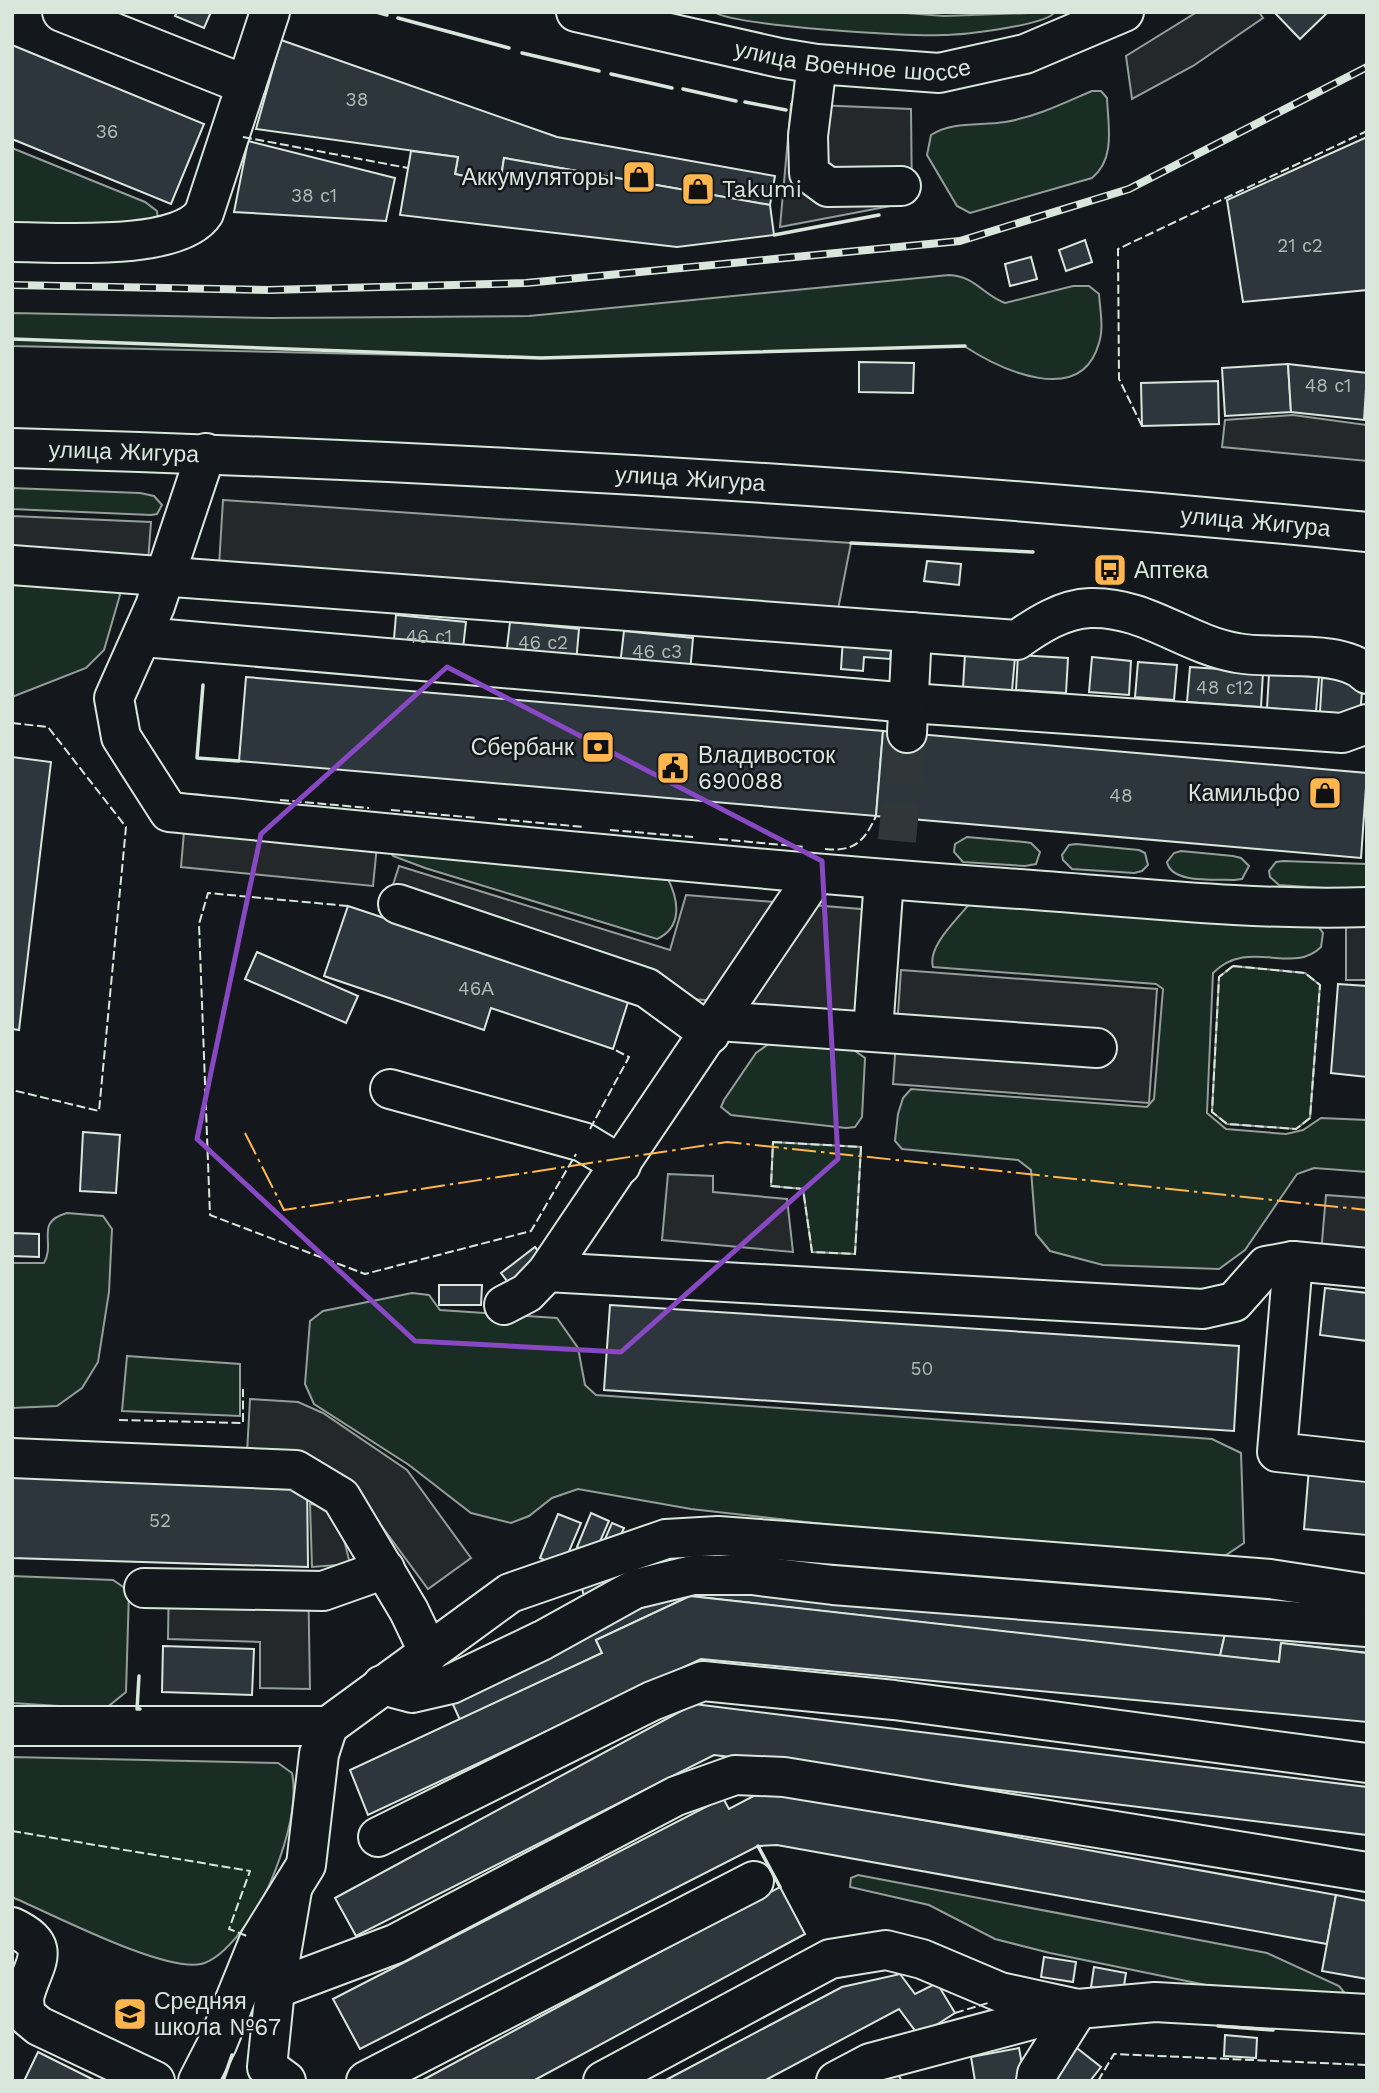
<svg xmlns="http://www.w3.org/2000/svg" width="1379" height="2093" viewBox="0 0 1379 2093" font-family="'Work Sans',sans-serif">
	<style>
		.green { fill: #1a2d24; stroke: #939e99; stroke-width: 2 }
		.parking { fill: #24282b; stroke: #939e99; stroke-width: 2 }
		.building { fill: #2c363c; stroke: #d8e6dc; stroke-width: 2 }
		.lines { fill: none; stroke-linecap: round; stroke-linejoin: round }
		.minor-tunnel { stroke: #313739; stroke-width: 38; stroke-dasharray: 38 19; stroke-linecap: butt }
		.minor-casing { stroke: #d8e6dc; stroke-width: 42 }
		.major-casing { stroke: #d8e6dc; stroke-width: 42 }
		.minor { stroke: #14181c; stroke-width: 38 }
		.major { stroke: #14181c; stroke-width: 38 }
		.rail-casing { stroke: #d8e6dc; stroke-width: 8 }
		.rail { stroke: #14181c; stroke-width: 5; stroke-dasharray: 16; stroke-linecap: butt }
		.fence { stroke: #d8e6dc; stroke-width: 2; stroke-dasharray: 9 3.5; stroke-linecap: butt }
		.wall { stroke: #d8e6dc; stroke-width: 3.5 }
		.power { stroke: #ffb74d; stroke-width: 2; stroke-dasharray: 24 5 3.5 5; stroke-linecap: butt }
		.marked { fill: none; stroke: #8948c3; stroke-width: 5; stroke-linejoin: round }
		.labels { text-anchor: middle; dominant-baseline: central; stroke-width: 5; stroke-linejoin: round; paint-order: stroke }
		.number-label { font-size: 19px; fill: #adbab4 }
		.street-label { font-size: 23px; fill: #d8e6dc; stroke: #14181c }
		.poi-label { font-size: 23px; fill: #d8e6dc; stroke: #14181c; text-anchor: start }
	</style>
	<rect width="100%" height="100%" fill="#14181c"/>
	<!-- green -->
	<g class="green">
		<path d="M714,12H893L944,16L1055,12C1045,26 961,35 942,35C908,37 736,26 714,12Z"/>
		<path d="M1092,91H1101L1107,98C1108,126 1116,158 1092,178L970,213L957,206L927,155L931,135C952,121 981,126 1005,122C1036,117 1064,103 1092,91Z"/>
		<polygon points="12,148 145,202 157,211 158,220 12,231"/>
		<path d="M949,275C975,276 983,295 1005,303L1073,286H1089L1099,294C1100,310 1104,328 1099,343C1081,408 1001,370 964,346L541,358L12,346V313L270,318L529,316Z"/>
		<polygon points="12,488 140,493 154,496 162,505 157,514 151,515 12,509"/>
		<polygon points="12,579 114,587 120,595 104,650 86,668 12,697"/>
		<polygon points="967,837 1024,842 1031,843 1040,852 1036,864 1025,866 963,862 954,852 955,844"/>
		<polygon points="1076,844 1139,850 1145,853 1148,865 1142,871 1134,873 1072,869 1063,860 1062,855 1069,845"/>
		<path d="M387,847L667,877C679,900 683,927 657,939L425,868L393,856Z"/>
		<path d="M1181,851L1233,856L1241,858L1249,866L1242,879L1234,880C1216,879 1171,884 1167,862L1174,853Z"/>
		<polygon points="1283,861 1367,864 1367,891 1279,885 1270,877 1269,871 1276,862"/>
		<path d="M970,903L1315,922L1323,933L1321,947C1292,976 1249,937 1213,973L1207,1113L1226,1129L1286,1134L1303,1130L1321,1118L1367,1120V1172L1314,1168L1297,1174L1245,1250L1219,1269L1103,1265L1050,1251L1036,1234L1031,1170L1018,1160L902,1149L895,1141L898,1114L903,1098L911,1089L1147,1107L1154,1099L1163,989L1156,984L933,967C927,946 958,919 970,903Z"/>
		<polygon points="1233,966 1305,973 1320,985 1310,1118 1296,1129 1227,1124 1212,1112 1219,977"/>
		<polygon points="774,1040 848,1046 865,1058 862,1117 855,1127 846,1128 731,1115 721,1107 724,1100 756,1053"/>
		<polygon points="773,1142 861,1147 855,1254 812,1252 803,1189 771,1186"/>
		<path d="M67,1213L103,1216L112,1229L109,1292L98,1362L82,1388L57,1406L12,1408V1263H44C56,1242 34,1222 67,1213Z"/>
		<polygon points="412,1293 429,1295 440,1310 557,1318 578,1348 585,1385 596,1395 1212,1439 1241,1453 1244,1543 1226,1555 1192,1566 691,1509 578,1489 552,1498 529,1516 511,1523 471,1513 409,1465 314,1404 305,1384 310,1321 323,1311"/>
		<polygon points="127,1356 240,1364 240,1416 122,1411"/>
		<polygon points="12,1576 113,1580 129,1591 126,1692 105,1709 12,1703"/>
		<path d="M12,1757L278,1763L292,1773C299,1808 283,1853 269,1886C259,1909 227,1958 201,1964C163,1972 52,1914 12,1897Z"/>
		<polygon points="858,1875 1267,1953 1339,1986 1344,1992 1329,1997 1206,1985 1050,1953 995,1939 929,1905 850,1887 851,1878"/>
	</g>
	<!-- parking -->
	<g class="parking">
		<polygon points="1197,12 1259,12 1263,18 1193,66 1132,99 1126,56"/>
		<polygon points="791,104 911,109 912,202 780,227"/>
		<polygon points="1293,415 1367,425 1367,461 1222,447 1225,420"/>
		<polygon points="223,500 851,543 833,635 217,599"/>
		<polygon points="12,516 151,522 148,562 12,554"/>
		<polygon points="187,796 380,815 373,886 181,867"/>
		<polygon points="399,866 670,950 686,895 873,910 866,1013 631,994 384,913"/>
		<rect x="1346" y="915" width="21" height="65"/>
		<polygon points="901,970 1157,989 1149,1103 893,1084"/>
		<polygon points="668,1174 713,1176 713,1192 787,1199 793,1252 662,1240"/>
		<polygon points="1326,1195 1367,1198 1367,1257 1321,1253"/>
		<polygon points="250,1399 298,1402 323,1413 407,1470 471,1558 428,1589 355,1490 247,1453"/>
		<polygon points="310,1504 336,1507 350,1564 312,1567"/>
		<polygon points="169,1571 308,1572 310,1689 260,1688 260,1642 168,1639"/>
	</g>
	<!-- building -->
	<g class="building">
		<polygon points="177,12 211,12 204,28 175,16"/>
		<polygon points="1274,12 1328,12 1300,39"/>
		<polygon points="281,40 557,137 775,176 770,205 504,158 500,184 455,174 458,157 256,129"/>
		<polygon points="12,45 204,124 171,204 12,139"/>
		<polygon points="1367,137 1367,290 1243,302 1227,200"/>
		<polygon points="248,141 395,178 386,221 234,212"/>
		<polygon points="411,151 458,157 455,174 500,184 504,158 770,205 774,235 677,247 400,215"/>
		<polygon points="1085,240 1092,262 1066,271 1059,250"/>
		<polygon points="1031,257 1037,279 1010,286 1005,264"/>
		<polygon points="859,362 914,363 913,393 859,392"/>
		<polygon points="1288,364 1291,412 1225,416 1222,368"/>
		<polygon points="1288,364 1367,373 1364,420 1291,412"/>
		<polygon points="1218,381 1219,424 1142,426 1141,383"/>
		<polygon points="927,561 961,564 959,585 924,581"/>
		<polygon points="396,615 466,622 462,657 393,650"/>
		<polygon points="510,622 579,629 576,663 506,656"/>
		<polygon points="624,631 693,638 690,672 620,665"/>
		<polygon points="843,638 892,642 890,659 864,657 863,671 841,669"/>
		<polygon points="965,654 1015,657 1012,691 963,688"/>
		<polygon points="1018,655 1068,658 1066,693 1016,690"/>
		<polygon points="1092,657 1131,661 1129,695 1089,692"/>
		<polygon points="1138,662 1177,665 1174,700 1135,697"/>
		<polygon points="1190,667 1263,672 1261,707 1187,702"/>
		<polygon points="1269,674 1319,677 1316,712 1267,708"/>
		<polygon points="246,677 883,731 876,816 239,761"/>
		<polygon points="1322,678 1363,680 1360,715 1320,712"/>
		<polygon points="883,731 1367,773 1361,858 876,816"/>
		<polygon points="12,757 51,762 19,1030 12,1029"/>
		<polygon points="348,906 629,999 613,1049 491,1008 484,1030 324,976"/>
		<polygon points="257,952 358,996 346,1023 245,979"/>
		<polygon points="1338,984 1367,986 1367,1077 1331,1073"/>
		<polygon points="83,1132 120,1135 116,1193 80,1191"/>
		<polygon points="12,1233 39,1234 39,1257 12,1256"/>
		<polygon points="535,1247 548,1263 513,1289 501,1273"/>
		<polygon points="439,1285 482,1285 481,1305 439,1305"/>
		<polygon points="1325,1288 1367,1293 1367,1341 1320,1335"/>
		<polygon points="610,1305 1239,1346 1234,1431 604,1390"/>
		<polygon points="1309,1468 1367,1473 1367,1535 1304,1529"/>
		<polygon points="12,1474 307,1482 308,1567 12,1558"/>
		<polygon points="591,1513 609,1521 594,1555 577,1547"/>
		<polygon points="558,1514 581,1523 562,1568 540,1558"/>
		<polygon points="612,1523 624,1528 614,1551 602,1546"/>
		<polygon points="698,1543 1235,1589 1220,1656 690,1596 596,1640 602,1653 460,1720 439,1674 584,1596 579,1578"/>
		<polygon points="1235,1589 1367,1603 1367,1653 1281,1643 1279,1662 1220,1656"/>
		<polygon points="690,1596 1279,1662 1281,1643 1367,1653 1367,1722 701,1659 368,1815 350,1770 602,1653 596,1640"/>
		<polygon points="163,1646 254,1649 252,1695 162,1692"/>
		<polygon points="694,1704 1367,1787 1367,1835 714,1755 356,1936 335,1898"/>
		<polygon points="763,1791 1336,1895 1327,1944 777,1845 758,1846 360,2049 333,1999 723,1798 729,1809"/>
		<polygon points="780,1887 805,1934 533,2081 421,2081"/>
		<polygon points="1336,1895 1367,1901 1367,1979 1322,1971"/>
		<polygon points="1044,1957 1076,1962 1073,1982 1041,1977"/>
		<polygon points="1094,1967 1126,1973 1123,1992 1091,1987"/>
		<polygon points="900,1974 915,1994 937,1983 955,2013 919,2036 899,2009 764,2081 664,2081 842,1987"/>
		<polygon points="1225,2035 1257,2038 1256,2058 1224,2056"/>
		<polygon points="1073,2045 1101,2067 1090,2081 1056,2081 1049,2075"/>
		<polygon points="1019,2048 1025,2081 975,2081 971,2057"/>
		<polygon points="38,2052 96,2081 24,2081"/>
		<polygon points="895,2070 902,2081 878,2081"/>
	</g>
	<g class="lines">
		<!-- minor-tunnel -->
		<polyline class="minor-tunnel" points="897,841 907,733"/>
		<defs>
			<g id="minor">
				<polyline points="62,12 246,85"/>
				<polyline points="817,64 808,136 809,173 828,187 901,186"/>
				<path d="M12,242C56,242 179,252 204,213L270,12"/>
				<path d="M206,453L155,606L114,698L121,737L169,812C447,839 726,868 1005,888C1125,896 1247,911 1367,907"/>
				<path d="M12,565L1017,640C1038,625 1063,609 1090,608C1145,606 1185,644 1237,653C1272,660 1341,648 1367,674"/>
				<polyline points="143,637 910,703 1342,733 1367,724"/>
				<polyline points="907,733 912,632"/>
				<polyline points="398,904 647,988 710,1034"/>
				<polyline points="718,1021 1097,1048"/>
				<polyline points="873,1031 884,879"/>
				<polyline points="390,1089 583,1142 621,1165"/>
				<polyline points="1293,1261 1277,1452 1367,1462"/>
				<polyline points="547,1272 1203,1309 1234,1302 1266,1266 1293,1261 1367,1268"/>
				<polyline points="504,1305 527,1293 547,1272 815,875"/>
				<polyline points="12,1458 296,1470 341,1497 409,1611 429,1653"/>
				<polyline points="144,1588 323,1591 385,1569"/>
				<polyline points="382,1685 412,1693 451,1684 543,1640 635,1589 693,1575 752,1575 833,1585 1367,1627"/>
				<polyline points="12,1726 328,1726 510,1593 666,1539 718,1536 786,1541 1270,1579 1367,1594"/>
				<polyline points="378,1837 652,1701 703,1681 894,1700 1367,1763"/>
				<polyline points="292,1890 275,1989 395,1944 676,1796 735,1775 784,1777 1367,1872"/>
				<path d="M12,1927C54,1946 34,1962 25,1994C23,2001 25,2009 27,2016L39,2026L155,2081"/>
				<polyline points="275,1989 267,2067 286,2081"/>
				<polyline points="198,2081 217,2044 259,1941 306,1865 319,1754 328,1726"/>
				<polyline points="366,2081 754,1881"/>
				<polyline points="603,2081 830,1959 886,1950 922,1959 1000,1992 1078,2009 1155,2002 1367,2014"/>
				<polyline points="836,2081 870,2063 1069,2010"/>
				<polyline points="1036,2081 1037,2074 1078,2009"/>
			</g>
			<g id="major">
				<path id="s1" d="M576,12L780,58L817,64L939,73L1025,54L1124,12"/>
				<path id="s2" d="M12,448C464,461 917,488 1367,532"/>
			</g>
		</defs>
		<!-- minor casing -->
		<use href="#minor" class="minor-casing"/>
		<!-- major casing -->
		<use href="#major" class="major-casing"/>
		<!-- minor -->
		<use href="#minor" class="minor"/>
		<!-- major -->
		<use href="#major" class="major"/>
		<defs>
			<polyline id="rail" points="12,285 269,290 526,283 960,241 1129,189 1367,67"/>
		</defs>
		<!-- rail casing -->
		<use href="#rail" class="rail-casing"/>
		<!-- rail -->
		<use href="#rail" class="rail"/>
		<!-- fence -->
		<g class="fence">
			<polyline points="243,137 408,168"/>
			<polyline points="1142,426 1119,379 1118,249 1367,131"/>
			<polyline points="12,723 48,727 126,827 99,1111 12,1090"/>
			<polyline points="280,800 369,808"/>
			<polyline points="391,810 477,818"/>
			<polyline points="498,819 584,827"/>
			<polyline points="610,830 693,837"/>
			<polyline points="719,839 805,847"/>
			<path d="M825,849C854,852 864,842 876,816"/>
			<polyline points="348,906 208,893 199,924 210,1215 365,1274 531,1231 576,1154"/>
			<polygon points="1233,966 1305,973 1320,985 1310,1118 1296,1129 1227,1124 1212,1112 1219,977"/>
			<polyline points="590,1129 629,1057 613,1049"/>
			<polygon points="773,1142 861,1147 855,1254 812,1252 803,1189 771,1186"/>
			<polyline points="119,1420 243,1423 243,1389"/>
			<polyline points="12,1831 250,1871 229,1929 247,1936"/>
			<polyline points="955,2013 988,2003"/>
			<polyline points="1098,2081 1114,2054 1367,2065"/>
		</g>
		<!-- wall -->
		<g class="wall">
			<polyline points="376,12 387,15"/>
			<polyline points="398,18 509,48"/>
			<polyline points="522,53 599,71"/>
			<polyline points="611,74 672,88"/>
			<polyline points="683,89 736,101"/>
			<polyline points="745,102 786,110"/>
			<polyline points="774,235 879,215"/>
			<polyline points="12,339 541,358 965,346"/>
			<polyline points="851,543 1033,552"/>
			<polyline points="203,685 197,758 239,761"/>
			<polyline points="139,1676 137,1709 140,1709"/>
			<polyline points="758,1846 780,1887"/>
			<polyline points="1218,2026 1273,2030"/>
			<polyline points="223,2081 232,2055"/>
		</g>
		<!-- power -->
		<polyline class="power" points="245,1133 284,1210 727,1142 1367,1210"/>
	</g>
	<!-- marked area -->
	<path class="marked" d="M447,667L822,861L838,1159L621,1352L415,1341L197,1139L261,834Z"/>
	<!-- icons -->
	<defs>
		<symbol id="shop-square" viewBox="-11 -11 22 22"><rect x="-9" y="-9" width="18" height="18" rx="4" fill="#ffb74d" stroke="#14181c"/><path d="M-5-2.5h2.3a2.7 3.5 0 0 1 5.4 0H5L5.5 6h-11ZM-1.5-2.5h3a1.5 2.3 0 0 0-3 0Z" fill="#111"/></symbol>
		<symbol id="bus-square" viewBox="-11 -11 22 22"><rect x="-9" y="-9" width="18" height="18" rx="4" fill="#ffb74d" stroke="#14181c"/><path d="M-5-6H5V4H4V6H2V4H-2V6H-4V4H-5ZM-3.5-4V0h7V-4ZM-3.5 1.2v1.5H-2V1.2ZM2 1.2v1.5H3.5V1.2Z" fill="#111"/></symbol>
		<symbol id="bank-square" viewBox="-11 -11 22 22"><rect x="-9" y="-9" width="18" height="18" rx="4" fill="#ffb74d" stroke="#14181c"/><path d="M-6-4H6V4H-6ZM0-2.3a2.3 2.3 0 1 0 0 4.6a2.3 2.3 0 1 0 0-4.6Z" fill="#111"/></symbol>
		<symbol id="civic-square" viewBox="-11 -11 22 22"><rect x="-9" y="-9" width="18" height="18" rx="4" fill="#ffb74d" stroke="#14181c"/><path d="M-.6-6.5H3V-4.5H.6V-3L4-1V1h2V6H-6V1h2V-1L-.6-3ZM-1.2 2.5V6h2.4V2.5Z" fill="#111"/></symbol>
		<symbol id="school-square" viewBox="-11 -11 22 22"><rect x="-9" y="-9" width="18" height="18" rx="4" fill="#ffb74d" stroke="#14181c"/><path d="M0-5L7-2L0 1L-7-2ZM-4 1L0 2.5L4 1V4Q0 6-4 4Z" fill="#111"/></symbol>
	</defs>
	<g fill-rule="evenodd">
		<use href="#shop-square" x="620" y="158" width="38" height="38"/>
		<use href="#shop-square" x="679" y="170" width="38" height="38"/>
		<use href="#bus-square" x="1091" y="551" width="38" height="38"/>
		<use href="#bank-square" x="579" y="728" width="38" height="38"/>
		<use href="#civic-square" x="654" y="749" width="38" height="38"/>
		<use href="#shop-square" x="1306" y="774" width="38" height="38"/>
		<use href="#school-square" x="111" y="1995" width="38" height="38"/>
	</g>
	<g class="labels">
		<!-- number labels -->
		<g class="number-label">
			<text x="357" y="99">38</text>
			<text x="107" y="131">36</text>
			<text x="314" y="195">38 с1</text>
			<text x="1300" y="245">21 с2</text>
			<text x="1328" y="385">48 с1</text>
			<text x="429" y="636">46 с1</text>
			<text x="543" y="642">46 с2</text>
			<text x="657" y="651">46 с3</text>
			<text x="1225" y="687">48 с12</text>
			<text x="1121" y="795">48</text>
			<text x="476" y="988">46А</text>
			<text x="922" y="1368">50</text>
			<text x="160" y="1520">52</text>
		</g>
		<!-- street labels -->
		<g class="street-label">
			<text stroke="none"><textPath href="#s1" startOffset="282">улица Военное шоссе</textPath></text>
			<text stroke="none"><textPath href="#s2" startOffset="112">улица Жигура</textPath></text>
			<text stroke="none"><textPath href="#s2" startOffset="679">улица Жигура</textPath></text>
			<text stroke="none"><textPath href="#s2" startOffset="1246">улица Жигура</textPath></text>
		</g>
		<!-- poi labels -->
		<g class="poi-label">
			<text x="614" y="177" text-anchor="end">Аккумуляторы</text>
			<text x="722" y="189">Takumi</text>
			<text x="1134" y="570">Аптека</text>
			<text x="574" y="747" text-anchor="end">Сбербанк</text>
			<text x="698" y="755">Владивосток<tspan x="698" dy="26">690088</tspan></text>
			<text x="1300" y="793" text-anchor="end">Камильфо</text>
			<text x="154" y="2001">Средняя<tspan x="154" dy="26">школа №67</tspan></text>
		</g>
	</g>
	<!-- border -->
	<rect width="1379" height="2093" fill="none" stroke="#d8e6dc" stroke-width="28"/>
</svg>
